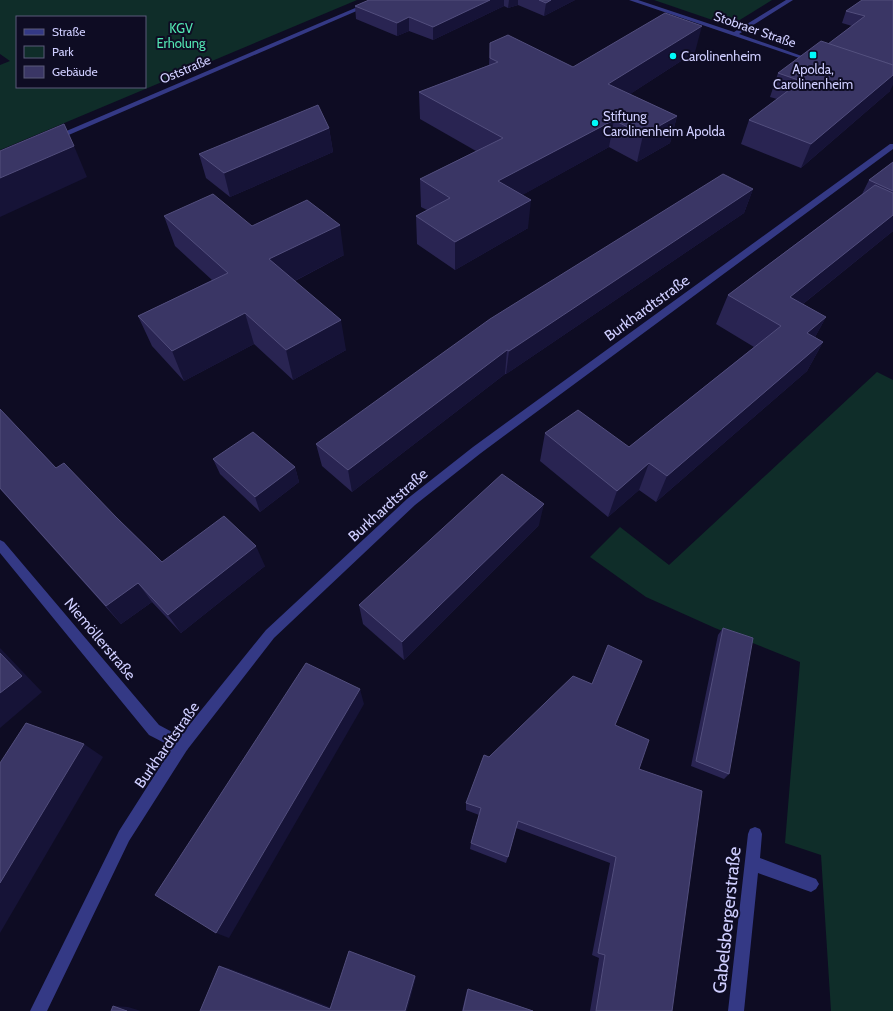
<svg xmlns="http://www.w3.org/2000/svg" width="893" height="1011" viewBox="0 0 893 1011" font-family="Cabin,sans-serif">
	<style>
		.green { fill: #0f2d29; fill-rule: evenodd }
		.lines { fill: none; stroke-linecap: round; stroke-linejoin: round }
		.service { fill: #343985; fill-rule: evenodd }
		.minor { fill: #343985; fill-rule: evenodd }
		.tertiary { fill: #343985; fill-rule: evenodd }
		.wall { fill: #292452 }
		.shaded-wall { fill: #161337 }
		.building { fill: #3a3665; stroke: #524e7d }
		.poi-dot { fill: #00f9f9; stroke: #0e0c23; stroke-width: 1.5 }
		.labels { text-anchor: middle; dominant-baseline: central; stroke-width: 4; stroke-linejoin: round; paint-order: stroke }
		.far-park-label { font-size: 13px; fill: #53e6b3; stroke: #0e0c23 }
		.far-street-label { font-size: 13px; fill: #cfceff; stroke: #0e0c23 }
		.far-poi-label { font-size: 13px; fill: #cfceff; stroke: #0e0c23; text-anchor: start }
		.street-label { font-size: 15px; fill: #cfceff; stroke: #0e0c23 }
		.near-street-label { font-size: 18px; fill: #cfceff; stroke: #0e0c23 }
	</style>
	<rect width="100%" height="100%" fill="#0e0c23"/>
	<!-- green -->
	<g class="green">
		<path d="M0,0H357L0,150V65L10,61L0,54ZM17,17H145V87H17Z"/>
		<polygon points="654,0 772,0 730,26"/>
		<polygon points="877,372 893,380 893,1011 831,1011 821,855 785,843 800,662 715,628 646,597 590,557 620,527 669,565"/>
	</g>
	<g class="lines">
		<!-- service -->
		<polygon class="service" points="755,827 760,829 762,834 760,858 816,879 819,884 816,889 811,892 758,873 744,1011 728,1011 748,834 750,829"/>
		<!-- minor -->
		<g class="minor">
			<polygon points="374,0 382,0 57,140 54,140 50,138"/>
			<polygon points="0,540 4,542 159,725 187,740 189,745 187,750 182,752 149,735 0,553"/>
		</g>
		<!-- tertiary -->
		<g class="tertiary">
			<polygon points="629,0 638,0 734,32 786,0 793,0 739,34 816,61 811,62"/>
			<polygon points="890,144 893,144 893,149 481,453 415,505 274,638 187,750 129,841 47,1011 30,1011 119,831 177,740 266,630 407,499 473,447"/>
		</g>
	</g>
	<!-- wall -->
	<g class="wall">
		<polygon points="369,0 575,0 544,16 518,5 508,8 504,6 433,40 409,31 397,36 356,19 355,6"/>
		<polygon points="862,0 890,91 801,168 741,144 749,120 777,99 770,97 778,73 828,44 852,26 842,23 846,11"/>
		<polygon points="490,43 573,67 695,52 630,94 677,116 670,143 637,162 609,147 522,195 528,228 455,270 417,244 416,216 427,210 421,207 420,179 476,151 420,119 419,92 489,65"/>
		<polygon points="329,128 333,152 230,197 206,178 199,154"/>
		<polygon points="893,162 893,231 803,304 826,317 815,337 823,342 807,371 656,502 639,490 608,517 540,461 545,433 629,447 754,347 716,324 728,295 862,194 869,180"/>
		<polygon points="753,189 744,213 506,374 505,374 352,492 322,466 316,444"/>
		<polygon points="164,216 252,226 344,255 295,281 346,350 293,380 254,344 184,381 152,346 138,316 212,280 175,246"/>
		<polygon points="0,409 56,468 116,517 162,562 265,566 181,633 152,602 121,624 0,489"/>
		<polygon points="213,459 295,467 299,482 260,512 220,474"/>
		<polygon points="539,525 404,660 363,624 359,605"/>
		<polygon points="723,628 729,774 724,779 691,766 718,635"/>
		<polygon points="615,725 639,769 672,1011 590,1011 599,958 592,955 610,863 516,828 508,857 506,863 470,849 471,843 479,815 466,810 466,803 489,757"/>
		<polygon points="468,989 533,1011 462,1011 467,990"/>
	</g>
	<!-- shaded-wall -->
	<g class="shaded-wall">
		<polygon points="490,0 504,0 504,6 433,40 433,27"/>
		<polygon points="509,0 518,0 518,5 508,8"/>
		<polygon points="551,0 575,0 544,16 546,3"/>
		<polygon points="409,17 409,31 397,36 397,23"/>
		<polygon points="702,26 695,52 604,111 608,84"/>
		<polygon points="893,75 893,85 890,91 801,168 811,144"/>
		<polygon points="677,116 670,143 637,162 643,135"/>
		<polygon points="614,120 609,147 497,209 498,181"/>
		<polygon points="329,128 333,152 230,197 224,173"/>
		<polygon points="74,146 87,177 0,217 0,178"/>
		<polygon points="753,189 744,213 506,374 509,351"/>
		<polygon points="531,200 528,228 455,270 455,242"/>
		<polygon points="893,215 893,231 778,324 790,297"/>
		<polygon points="340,225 344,255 277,290 269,259"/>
		<polygon points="245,313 254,344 184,381 172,351"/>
		<polygon points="826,317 810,346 807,333"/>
		<polygon points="341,320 346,350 293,380 286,350"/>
		<polygon points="823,342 807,371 656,502 667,476"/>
		<polygon points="507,350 505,374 352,492 348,470"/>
		<polygon points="649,463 639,490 608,517 617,491"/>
		<polygon points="295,467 299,482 260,512 255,497"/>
		<polygon points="544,504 539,525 404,660 402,642"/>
		<polygon points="256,546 265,566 181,633 168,615"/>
		<polygon points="138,583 152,602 121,624 106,606"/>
		<polygon points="0,648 42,692 0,728"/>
		<polygon points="360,689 364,704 229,938 216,933"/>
		<polygon points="84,744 103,757 0,933 0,883"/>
		<polygon points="219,966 228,968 335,1009 330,1009"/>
		<polygon points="415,976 416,977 407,1011 405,1011"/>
		<polygon points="113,1006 128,1007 141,1011 127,1011"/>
	</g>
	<!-- building -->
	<g class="building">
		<polygon points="369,0 490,0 433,27 409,17 397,23 355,6"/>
		<polygon points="539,0 551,0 546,3"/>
		<polygon points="862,0 893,0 893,65 828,44 865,16 846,11"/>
		<polygon points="665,13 702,26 608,84 677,116 643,135 614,120 498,181 531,200 455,242 416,216 450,198 420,179 503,138 419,92 498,62 490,58 490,43 508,35 573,67"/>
		<polygon points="821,41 893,65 893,75 811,144 749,120 801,81 778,73"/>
		<polygon points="318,105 329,128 224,173 199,154"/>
		<polygon points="64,124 74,146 0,178 0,151"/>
		<polygon points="893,162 893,191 869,180"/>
		<polygon points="723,174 753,189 509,351 507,350 348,470 316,444 490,319"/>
		<polygon points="875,185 893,193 893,215 790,297 826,317 807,333 823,342 667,476 649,463 617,491 545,433 578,410 629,447 781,326 728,295"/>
		<polygon points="213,194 252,226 307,200 340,225 269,259 341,320 286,350 245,313 172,351 138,316 228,273 164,216"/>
		<polygon points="0,409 56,468 64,463 116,517 162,562 224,516 256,546 168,615 138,583 106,606 0,488"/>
		<polygon points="253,432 295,467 255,497 213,459"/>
		<polygon points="502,474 544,504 402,642 359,605"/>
		<polygon points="723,628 753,638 729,774 696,761"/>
		<polygon points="608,645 642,661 615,725 649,740 639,769 702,791 672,1011 596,1011 605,955 598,953 616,857 518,821 508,857 471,843 481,808 466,803 484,755 489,757 573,676 592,684"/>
		<polygon points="0,653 22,676 0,693"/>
		<polygon points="306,663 360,689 216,933 155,895"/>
		<polygon points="26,723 84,744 0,883 0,763"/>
		<polygon points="349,951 415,976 405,1011 200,1011 219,966 330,1009"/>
		<polygon points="468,989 533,1011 463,1011"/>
		<polygon points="113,1006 127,1011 111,1011"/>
	</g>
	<!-- markers -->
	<g class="poi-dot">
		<rect x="809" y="51" width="8" height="8" rx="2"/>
		<circle cx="673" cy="56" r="4"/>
		<circle cx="595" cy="123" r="4"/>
	</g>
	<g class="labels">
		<!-- far-park labels -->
		<g class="far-park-label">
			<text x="181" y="28">KGV<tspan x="181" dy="15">Erholung</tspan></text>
		</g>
		<!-- far-street labels -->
		<g class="far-street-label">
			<text transform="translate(755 29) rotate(19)">Stobraer Straße</text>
			<text transform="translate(185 69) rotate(-23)">Oststraße</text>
		</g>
		<!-- far-poi labels -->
		<g class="far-poi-label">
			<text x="681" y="56">Carolinenheim</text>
			<text x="813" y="69" text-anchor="middle">Apolda,<tspan x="813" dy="15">Carolinenheim</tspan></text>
			<text x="603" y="116">Stiftung<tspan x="603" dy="15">Carolinenheim Apolda</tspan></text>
		</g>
		<!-- street labels -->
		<g class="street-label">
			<text transform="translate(647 308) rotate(-36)">Burkhardtstraße</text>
			<text transform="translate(388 505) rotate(-42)">Burkhardtstraße</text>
			<text transform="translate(100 639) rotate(50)">Niemöllerstraße</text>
			<text transform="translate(167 745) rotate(-55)">Burkhardtstraße</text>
		</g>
		<!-- near-street labels -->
		<g class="near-street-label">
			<text transform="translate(727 920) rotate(-84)">Gabelsbergerstraße</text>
		</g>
	</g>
	<!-- legend -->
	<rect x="16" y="16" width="130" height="72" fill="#0e0c23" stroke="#5b5a7b"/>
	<rect x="24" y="29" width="20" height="6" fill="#343985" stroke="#5b5a7b"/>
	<text x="52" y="36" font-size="12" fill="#cfceff">Straße</text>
	<rect x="24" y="46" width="20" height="12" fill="#0f2d29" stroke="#5b5a7b"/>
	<text x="52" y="56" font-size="12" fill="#cfceff">Park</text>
	<rect x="24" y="66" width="20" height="12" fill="#3a3665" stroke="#5b5a7b"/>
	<text x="52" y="76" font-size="12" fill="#cfceff">Gebäude</text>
</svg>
